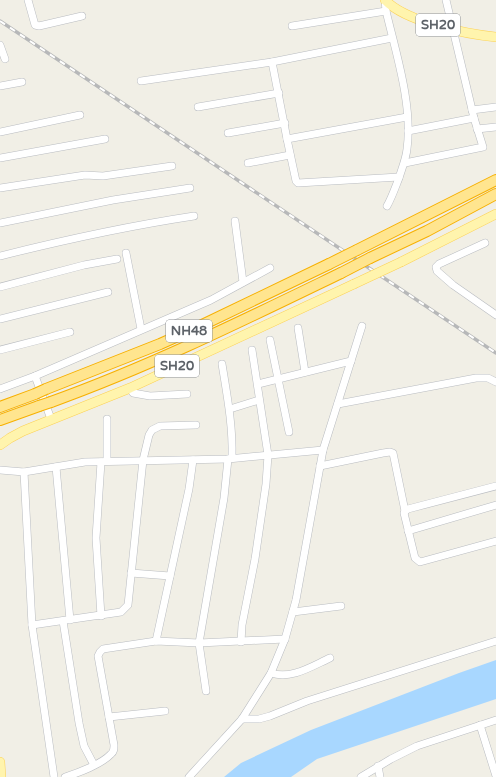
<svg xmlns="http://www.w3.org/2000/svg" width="496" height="777" viewBox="0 0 496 777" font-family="'Varela Round',sans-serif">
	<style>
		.water { fill: #a8d7ff }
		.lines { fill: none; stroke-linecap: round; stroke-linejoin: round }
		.minor-casing { stroke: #b9bcc1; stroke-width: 8 }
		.major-casing { stroke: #fcd154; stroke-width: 10 }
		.highway-casing { stroke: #f7b000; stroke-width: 12 }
		.minor { stroke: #fff; stroke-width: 7 }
		.major { stroke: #fff4ad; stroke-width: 9 }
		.highway { stroke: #ffe58f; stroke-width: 10 }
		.rail-casing { stroke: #b7b8b9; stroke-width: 3.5 }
		.rail { stroke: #fff; stroke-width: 2; stroke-dasharray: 6; stroke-linecap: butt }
		.major-bridge-casing { stroke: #fcd154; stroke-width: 10; stroke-linecap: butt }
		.highway-bridge-casing { stroke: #f7b000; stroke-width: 12; stroke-linecap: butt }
		.major-bridge { stroke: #fff4ad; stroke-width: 9 }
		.highway-bridge { stroke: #ffe58f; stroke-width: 10 }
		.labels { text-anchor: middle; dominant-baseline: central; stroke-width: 3.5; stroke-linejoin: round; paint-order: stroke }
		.shield { fill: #fff; stroke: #8e9195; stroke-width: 1 }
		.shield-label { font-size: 13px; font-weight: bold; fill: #5d6268 }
	</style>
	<rect width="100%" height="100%" fill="#f1efe6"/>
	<!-- water -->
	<polygon class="water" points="496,660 496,699 317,759 291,777 224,777 241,763 311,730 459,673"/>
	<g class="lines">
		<defs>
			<g id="minor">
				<polyline points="28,0 35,25 39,26 82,16"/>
				<path d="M385,0L386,11C396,53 413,106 407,149C406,159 402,168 399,178C395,188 392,197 387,206"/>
				<polyline points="292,26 386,11"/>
				<polyline points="0,45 5,59"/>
				<polyline points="272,62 287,139 296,181 298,183 399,177"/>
				<polyline points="141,81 272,62 392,38"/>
				<polyline points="0,86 22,82"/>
				<polyline points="198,107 279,93"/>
				<polyline points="472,110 496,107"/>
				<polyline points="477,129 496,127"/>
				<polyline points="408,131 474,118"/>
				<polyline points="0,132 80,115"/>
				<polyline points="228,133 285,123"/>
				<polyline points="287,139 407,117"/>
				<polyline points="0,158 105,139"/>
				<polyline points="248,163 290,155"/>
				<polyline points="405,163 483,147 474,118 446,0"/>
				<polyline points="0,188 85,175 103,176 172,166"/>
				<polyline points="235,221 243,282"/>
				<polyline points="0,223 113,200 190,188"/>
				<polyline points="485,243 439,264 436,267 437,271 453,285 496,315"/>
				<polyline points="126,253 141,329"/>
				<path d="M0,256C64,240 128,226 194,216"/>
				<polyline points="0,287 84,265 117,259"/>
				<polyline points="0,319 108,292"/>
				<polyline points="298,328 305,372"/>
				<polyline points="270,340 289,432"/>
				<polyline points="0,350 70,332"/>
				<path d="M222,364C227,395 233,426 232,458"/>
				<polyline points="35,376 51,419"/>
				<polyline points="258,384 351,361"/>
				<polyline points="130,388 133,393 150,396 187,394"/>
				<polyline points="0,389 35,376 211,300 270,268"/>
				<polyline points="338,404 476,378 488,378 496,382"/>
				<polyline points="230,409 259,400"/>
				<polyline points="107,419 107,461"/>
				<polyline points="320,466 383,453 390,452 393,453 405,511"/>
				<polyline points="56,467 70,620"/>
				<polyline points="0,470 24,472 85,462 228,459 323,450"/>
				<polyline points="24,472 32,625 54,777"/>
				<polyline points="496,486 408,509 405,511 404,513 415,558 420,562 496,541"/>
				<polyline points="408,531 496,505"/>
				<polyline points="131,573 170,576"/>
				<polyline points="293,612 341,606"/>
				<polyline points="101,616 96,538 101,462"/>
				<polyline points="63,621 79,723 84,746 94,765"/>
				<polyline points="32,625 121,612 128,605 143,460 149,435 152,430 160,426 196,425"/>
				<polyline points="156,641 189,489 193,460"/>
				<polyline points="241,642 242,625 255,559 266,484 268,455 252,350"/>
				<path d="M271,673C291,680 312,666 330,658"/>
				<polyline points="206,691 199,643 224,498 228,459"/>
				<polyline points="109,717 165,711"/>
				<polyline points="242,719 259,719 270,716 307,701 496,641"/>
				<polyline points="480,725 496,776"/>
				<polyline points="378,766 380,777"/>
				<path d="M65,777C78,773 102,764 111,754C114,752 114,749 114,745L98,656L100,652L103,649L156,641L199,643L285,639"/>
				<polyline points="189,777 242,719 271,673 285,639 296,600 323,450 362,326"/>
				<polyline points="361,777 391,759 417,746 496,720"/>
			</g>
			<g id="major">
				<path d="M385,0C406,22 466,34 496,37"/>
				<polyline points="401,262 496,214"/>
				<polyline points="0,445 10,438 23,431 130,388 354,284"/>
				<polyline points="0,762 1,777"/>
			</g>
			<g id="highway">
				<polyline points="357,250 496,180"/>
				<polyline points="370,258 427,231 496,194"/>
				<polyline points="46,389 160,344 198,327 329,264"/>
				<path d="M51,402C151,366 246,319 341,273"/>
				<polyline points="0,407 35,394"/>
				<polyline points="0,420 39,406"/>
			</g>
		</defs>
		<!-- minor casing -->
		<use href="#minor" class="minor-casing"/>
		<!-- major casing -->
		<use href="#major" class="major-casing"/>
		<!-- highway casing -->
		<use href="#highway" class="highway-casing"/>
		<!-- minor -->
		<use href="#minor" class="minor"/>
		<!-- major -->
		<use href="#major" class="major"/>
		<!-- highway -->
		<use href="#highway" class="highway"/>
		<defs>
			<polyline id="rail" points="0,21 496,353"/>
		</defs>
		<!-- rail casing -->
		<use href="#rail" class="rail-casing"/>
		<!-- rail -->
		<use href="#rail" class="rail"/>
		<defs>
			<polyline id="major-bridge" points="354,284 401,262"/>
			<g id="highway-bridge">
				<polyline points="329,264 357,250"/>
				<polyline points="341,273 370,258"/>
				<polyline points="35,394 46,389"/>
				<polyline points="39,406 51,402"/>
			</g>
		</defs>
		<!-- major-bridge casing -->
		<use href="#major-bridge" class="major-bridge-casing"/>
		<!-- highway-bridge casing -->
		<use href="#highway-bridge" class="highway-bridge-casing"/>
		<!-- major-bridge -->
		<use href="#major-bridge" class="major-bridge"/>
		<!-- highway-bridge -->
		<use href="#highway-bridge" class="highway-bridge"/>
	</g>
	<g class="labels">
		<!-- shield labels -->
		<g class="shield">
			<rect x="416" y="14" width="44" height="22" rx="3"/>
			<rect x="166" y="320" width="46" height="22" rx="3"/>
			<rect x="155" y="355" width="44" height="22" rx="3"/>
		</g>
		<g class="shield-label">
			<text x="438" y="25">SH20</text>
			<text x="189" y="331">NH48</text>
			<text x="177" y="366">SH20</text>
		</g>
	</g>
</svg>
